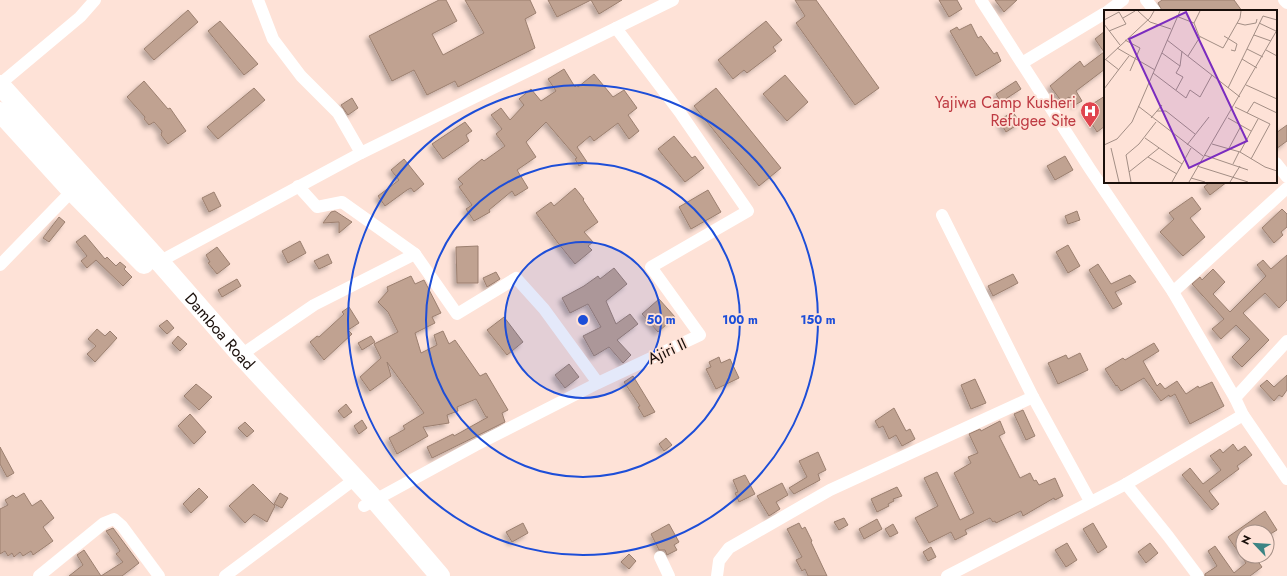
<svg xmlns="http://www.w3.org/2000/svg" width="1287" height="576" viewBox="0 0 1287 576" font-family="Jost,sans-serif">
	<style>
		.building { fill: #c0a291; stroke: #9b7f6f; filter: url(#shadow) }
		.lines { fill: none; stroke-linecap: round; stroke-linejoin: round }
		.street { stroke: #fff; stroke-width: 12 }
		.primary { stroke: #fff; stroke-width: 20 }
		.ring { fill: none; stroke: #1d4ed8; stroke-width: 2 }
		.labels { text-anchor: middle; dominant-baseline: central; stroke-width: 3.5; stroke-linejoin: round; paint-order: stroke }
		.health-label { font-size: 16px; fill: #be3a42; stroke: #fee2d7; text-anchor: end }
		.street-label { font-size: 16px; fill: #1a0f0a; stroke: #fee2d7 }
		.inset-road { fill: none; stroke: #a38e85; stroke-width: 1 }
		.view { fill: #7b2cbf; fill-opacity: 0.15; stroke: #7b2cbf; stroke-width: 2 }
		.inset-edge { fill: none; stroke: #1a0f0a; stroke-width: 2 }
		.centre { fill: #1d4ed8; stroke: #fee2d7; stroke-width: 2 }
		.ring-label { font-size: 12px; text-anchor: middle; font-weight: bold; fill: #1d4ed8; stroke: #fee2d7; stroke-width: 3.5; stroke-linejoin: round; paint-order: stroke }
	</style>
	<defs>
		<filter id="shadow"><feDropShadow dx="-3.5" dy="3.5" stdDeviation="2" flood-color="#0004"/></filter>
	</defs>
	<rect width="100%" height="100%" fill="#fee2d7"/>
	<!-- building -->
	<g class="building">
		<polygon points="439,0 446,0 457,21 432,34 443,55 484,33 465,0 530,0 536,13 525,19 535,48 458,87 455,81 427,95 414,70 392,81 369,36"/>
		<polygon points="548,0 622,0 599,14 591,0 557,17"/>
		<polygon points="795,0 816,0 879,88 855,105 796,23 805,16"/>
		<polygon points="939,0 957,0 962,9 949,17"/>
		<polygon points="995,0 1017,0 1004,12"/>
		<polygon points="1162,0 1234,0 1242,11 1162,11 1158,3"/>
		<polygon points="188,10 198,22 154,60 144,49"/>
		<polygon points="220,21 258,64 244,75 208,31"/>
		<polygon points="766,21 782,40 773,47 776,51 747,73 744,70 733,79 718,60"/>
		<polygon points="971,24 978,38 981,36 994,54 997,52 1001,61 976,76 950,31 957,27 959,30"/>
		<polygon points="1105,31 1105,69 1076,91 1082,101 1075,105 1069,97 1062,102 1050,86 1080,61 1084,67 1104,52 1095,39"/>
		<polygon points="564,69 575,87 577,85 578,87 594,74 613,97 624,90 637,108 628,115 639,131 629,139 618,123 594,141 590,136 577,147 587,162 579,166 575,159 577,158 546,122 526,142 536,157 517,170 528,188 515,196 512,191 489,210 490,212 474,221 466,209 472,205 459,187 463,184 458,179 482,159 484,161 505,146 496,134 502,129 491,115 501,108 510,120 524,105 519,99 531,89 541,101 556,91 548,79"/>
		<polygon points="785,75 808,102 787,121 763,94"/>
		<polygon points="144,81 168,109 170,108 186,131 168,144 161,135 162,131 154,122 149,125 144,119 145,117 127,97"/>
		<polygon points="1016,81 1021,89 1001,102 996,94"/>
		<polygon points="254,88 265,100 218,139 207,127"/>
		<polygon points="716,88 781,168 759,186 694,106"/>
		<polygon points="1105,96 1105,126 1097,132 1083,110"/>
		<polygon points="352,98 358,108 348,115 341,105"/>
		<polygon points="1013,112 1020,123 1006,132 999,120"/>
		<polygon points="465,122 472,131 466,135 469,141 443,159 432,144"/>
		<polygon points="1287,125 1287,141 1276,149 1276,133"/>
		<polygon points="674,136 692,158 695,156 704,168 685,182 658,149"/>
		<polygon points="1065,156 1073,170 1055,180 1047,166"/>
		<polygon points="404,159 424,184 414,192 411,188 407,190 385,206 378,196 399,180 391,170"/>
		<polygon points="1210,182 1227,182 1210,195 1204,187"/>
		<polygon points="575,188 584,199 583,200 598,222 584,232 593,242 588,246 592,250 575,264 558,243 536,213 551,202 554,206"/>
		<polygon points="708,190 721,212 691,229 679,207"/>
		<polygon points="214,192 221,206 209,212 202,198"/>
		<polygon points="1192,197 1201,209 1190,218 1205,237 1183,256 1160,232 1174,219 1169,213"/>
		<polygon points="1282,209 1287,214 1287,227 1281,232 1283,235 1274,243 1262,228"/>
		<polygon points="335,211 352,222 339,233 339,222 323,223 331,212"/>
		<polygon points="1077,211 1080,220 1068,224 1065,216"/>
		<polygon points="59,217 65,222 49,242 43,238"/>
		<polygon points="85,235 105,259 107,257 116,266 120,262 126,267 124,269 132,277 123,286 96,260 87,268 81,261 87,256 76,242"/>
		<polygon points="300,241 306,253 288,263 282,251"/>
		<polygon points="1068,245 1080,266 1068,273 1056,252"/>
		<polygon points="478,246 478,283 457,283 456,247"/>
		<polygon points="217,247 230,264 217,274 208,263 210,262 206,255"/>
		<polygon points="328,254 332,263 319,269 314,261"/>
		<polygon points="1287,255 1287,300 1279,308 1265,293 1243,313 1269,340 1242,367 1232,357 1250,339 1236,325 1221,339 1212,329 1224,319 1192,284 1200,277 1202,280 1213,269 1225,282 1213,294 1230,312 1266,276 1257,265 1263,260 1271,269"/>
		<polygon points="1098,264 1111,284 1130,275 1136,282 1115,292 1122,304 1113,309 1089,270"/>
		<polygon points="614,268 627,284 606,301 616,324 630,314 638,324 617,340 631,355 623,363 609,347 594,356 583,336 601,327 588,304 570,313 562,298 584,286 598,276 600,279"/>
		<polygon points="496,272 500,279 487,287 483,278"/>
		<polygon points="1013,274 1018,283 993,296 988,286"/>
		<polygon points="411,276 415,284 424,280 441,313 432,317 435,323 415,333 421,353 437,345 434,335 443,331 449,344 455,340 480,376 486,373 508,410 502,413 505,422 432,458 427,447 453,434 454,436 488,417 486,417 476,399 457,407 458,411 447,415 449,423 423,427 428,436 397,454 389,438 405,429 403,426 424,413 387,362 391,376 370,391 360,377 381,358 374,344 398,332 388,312 378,302 388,291 387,287"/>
		<polygon points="237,279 241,286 222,297 218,290"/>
		<polygon points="659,299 675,317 658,332 642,314"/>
		<polygon points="349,307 359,323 348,330 352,334 324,360 310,342 317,336 319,337 344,314 342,312"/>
		<polygon points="504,317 523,342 507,355 487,330"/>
		<polygon points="167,320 174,328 167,334 159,326"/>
		<polygon points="97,329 105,336 110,331 117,338 95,362 87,354 96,346 88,339"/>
		<polygon points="178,336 187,344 180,351 172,343"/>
		<polygon points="371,336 375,342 362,350 358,343"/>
		<polygon points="1154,343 1159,351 1143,361 1157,386 1160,383 1165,389 1177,381 1186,394 1198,386 1199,388 1212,382 1224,406 1190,424 1175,394 1170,397 1169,395 1161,401 1144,378 1123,390 1121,391 1117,385 1116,386 1105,369 1123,358 1125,360"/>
		<polygon points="1080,353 1088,370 1058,384 1048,363 1066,355 1068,359"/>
		<polygon points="719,357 721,363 730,359 739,378 716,389 706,369 711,367 709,362"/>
		<polygon points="569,364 579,377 565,388 555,375"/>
		<polygon points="1287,375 1287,390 1282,397 1279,395 1274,401 1260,386 1267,380 1274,387"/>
		<polygon points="633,376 655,412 644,417 638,407 640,406 624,382"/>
		<polygon points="975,379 986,403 971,409 961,385"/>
		<polygon points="196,384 212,397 199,410 184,396"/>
		<polygon points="346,404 352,412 344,418 338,411"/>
		<polygon points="894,408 906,431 910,429 915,439 902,446 896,435 889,439 883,426 879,428 875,421"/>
		<polygon points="1023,410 1035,436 1026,440 1014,414"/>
		<polygon points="190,414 206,432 194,444 178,426"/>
		<polygon points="362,420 367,428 359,434 354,426"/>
		<polygon points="1000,421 1005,433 999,436 1020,478 1030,473 1034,481 1036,480 1039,485 1055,478 1063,496 1055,500 1054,498 1023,516 1021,511 996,523 995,521 993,522 990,518 965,530 967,534 955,540 951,532 929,543 915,518 938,506 924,478 937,472 960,520 974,513 954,473 971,463 968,457 978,453 969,434 980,429 981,431"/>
		<polygon points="245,422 254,431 247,437 238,428"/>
		<polygon points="666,438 672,445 664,451 659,444"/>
		<polygon points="1233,444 1238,451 1245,446 1252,455 1237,466 1239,469 1209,491 1219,504 1212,510 1182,475 1190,468 1203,484 1221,470 1210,456 1220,449 1223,453"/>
		<polygon points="0,447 14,473 7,477 0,464"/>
		<polygon points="818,452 826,470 818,474 820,480 794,494 789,488 807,477 799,461"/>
		<polygon points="745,475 755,494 739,502 735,493 738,492 733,480"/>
		<polygon points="782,483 788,495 776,502 780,509 769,516 757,496"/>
		<polygon points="253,484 275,506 267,522 254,514 245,523 229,506"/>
		<polygon points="897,487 902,496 893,499 894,501 888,504 889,506 877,512 871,499"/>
		<polygon points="199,488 208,497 191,513 183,504"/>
		<polygon points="24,493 32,506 41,500 54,518 43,527 53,541 33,555 31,551 23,556 20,552 14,557 12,553 8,556 5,551 0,554 0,509 8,505 5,500 13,495 16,498"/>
		<polygon points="280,493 288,498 282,508 274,504"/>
		<polygon points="1265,511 1277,530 1267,536 1267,532 1243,532 1243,556 1254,556 1262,567 1250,576 1205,576 1205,574 1217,566 1208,551 1215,546 1234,573 1246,563 1228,537"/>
		<polygon points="844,518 848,525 839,530 834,522"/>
		<polygon points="877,519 882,529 864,539 859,529"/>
		<polygon points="523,523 528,533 512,542 506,532"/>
		<polygon points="799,523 802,529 805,527 812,541 811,542 827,576 808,576 805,569 802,571 796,560 802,557 787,529"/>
		<polygon points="1093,523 1107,547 1098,553 1083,529"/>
		<polygon points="669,524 679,542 674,545 677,550 667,555 665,550 659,550 651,534"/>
		<polygon points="893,524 898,533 890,537 885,529"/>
		<polygon points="113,528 139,563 122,576 101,576 123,562 116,554 120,551 117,546 106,531"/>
		<polygon points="1067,543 1077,560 1066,567 1055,550"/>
		<polygon points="1150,543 1158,553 1146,563 1138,552"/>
		<polygon points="931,547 936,557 928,561 923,552"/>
		<polygon points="84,550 101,576 69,576 83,565 77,555"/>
		<polygon points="629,554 636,561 629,569 621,562"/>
	</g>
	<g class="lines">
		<!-- street -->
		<g class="street">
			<polyline points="258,0 273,39 301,76 338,113 361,153"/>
			<polyline points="981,0 1090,169 1173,292 1235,398 1243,415 1287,479"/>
			<polyline points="1146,0 1155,11"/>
			<polyline points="1284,0 1287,3"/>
			<polyline points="1108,11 1123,0"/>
			<polyline points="1022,63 1105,13"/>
			<polyline points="0,84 80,17 95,0"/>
			<polyline points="1276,163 1287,177"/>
			<polyline points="298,186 317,207 342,202 415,254 457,314 516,278 544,309 598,383"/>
			<polyline points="942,215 1033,397 1090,501"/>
			<polyline points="155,264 361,153 673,0"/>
			<polyline points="0,265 72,191"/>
			<polyline points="1173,292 1287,188"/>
			<polyline points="241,355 314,305 415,254"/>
			<polyline points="1235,398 1287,341"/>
			<polyline points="1126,484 1168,536 1198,576"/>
			<polyline points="364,506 476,445 598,383 700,335 651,267 748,211 681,114 616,28"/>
			<polyline points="660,557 669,576"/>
			<polyline points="39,576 104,523 114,519 122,526 159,576"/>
			<polyline points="225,576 355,479"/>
			<polyline points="717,576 719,561 729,548 830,490 1033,397"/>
			<polyline points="947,576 1126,484 1243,415"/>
		</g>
		<!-- primary -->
		<g class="primary">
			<path id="s1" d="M0,85L158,260L241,355L375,500L440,576"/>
			<polyline points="0,112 72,191 144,264"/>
		</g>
	</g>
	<!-- distance rings -->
	<circle cx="583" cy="320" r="78" fill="#1d4ed8" fill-opacity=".12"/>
	<g class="ring">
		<circle cx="583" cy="320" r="78"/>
		<circle cx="583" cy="320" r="157"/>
		<circle cx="583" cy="320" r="235"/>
	</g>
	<!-- icons -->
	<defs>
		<symbol id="hospital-pin" viewBox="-11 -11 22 30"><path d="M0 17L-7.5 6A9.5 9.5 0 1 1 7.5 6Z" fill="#e0444e" stroke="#fee2d7"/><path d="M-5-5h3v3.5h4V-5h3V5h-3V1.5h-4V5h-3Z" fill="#fff"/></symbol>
	</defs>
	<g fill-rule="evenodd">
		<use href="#hospital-pin" x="1079" y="100" width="22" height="30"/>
	</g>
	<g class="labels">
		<!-- health labels -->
		<g class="health-label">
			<text x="1076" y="102">Yajiwa Camp Kusheri<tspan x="1076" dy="18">Refugee Site</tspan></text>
		</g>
		<!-- street labels -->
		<g class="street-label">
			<text stroke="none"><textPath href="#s1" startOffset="330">Damboa Road</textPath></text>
			<text transform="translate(667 351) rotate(-25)">Ajiri II</text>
		</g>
	</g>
	<!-- overview -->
	<g transform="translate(1104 10)">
		<rect width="173" height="173" fill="#fee2d7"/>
		<path class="inset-road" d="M34,1L46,12L67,19M96,1L90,13L95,26L119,38L136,8L137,1M72,6L90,13M19,8L31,1M0,10L15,2L22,14L5,21M133,13L141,15L152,13L153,9M155,13L172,21M0,14L16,35M150,25L167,31M120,26L133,34L131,41L127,40M21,30L36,38L26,61M63,30L136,87M13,38L51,60M143,39L159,47M162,40L173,46M58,43L76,56M84,46L96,27M1,49L15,60M138,49L153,58M0,51L46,8L50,1M49,63L82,88L86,80L96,87L108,65M142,75L173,89M124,78L159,6L173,10M0,79L25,46M72,80L79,67L72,63L76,56L78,41M34,96L99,146M131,97L166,114L147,149M53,101H62L91,124M143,103L150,92L173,103M47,108L58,95M124,108L147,121M41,128L78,154M108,134L136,142L161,157L173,161M0,135L13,129L28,112L76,1M83,135L105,107M7,138L15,172M124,140L137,116M136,142L154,109M100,145L144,160M44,147L73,164M129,154L135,142M93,156L144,172M25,162L55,138M87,168L101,172M27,172L22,145L35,134L52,112M68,172L87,138M85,172L173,20M126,172L136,156"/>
		<path class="view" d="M82,2L143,131L85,158L25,29Z"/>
		<rect width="173" height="173" class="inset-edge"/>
	</g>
	<circle cx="583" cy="320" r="6" class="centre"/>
	<g class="ring-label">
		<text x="661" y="324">50 m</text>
		<text x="740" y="324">100 m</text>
		<text x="818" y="324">150 m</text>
	</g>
	<!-- north arrow -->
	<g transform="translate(1255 544) rotate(295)"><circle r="19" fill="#fee2d7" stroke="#a38e85"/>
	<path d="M0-3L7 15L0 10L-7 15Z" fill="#3c8484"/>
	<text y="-6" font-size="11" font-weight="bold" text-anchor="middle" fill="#1a0f0a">N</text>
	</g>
</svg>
